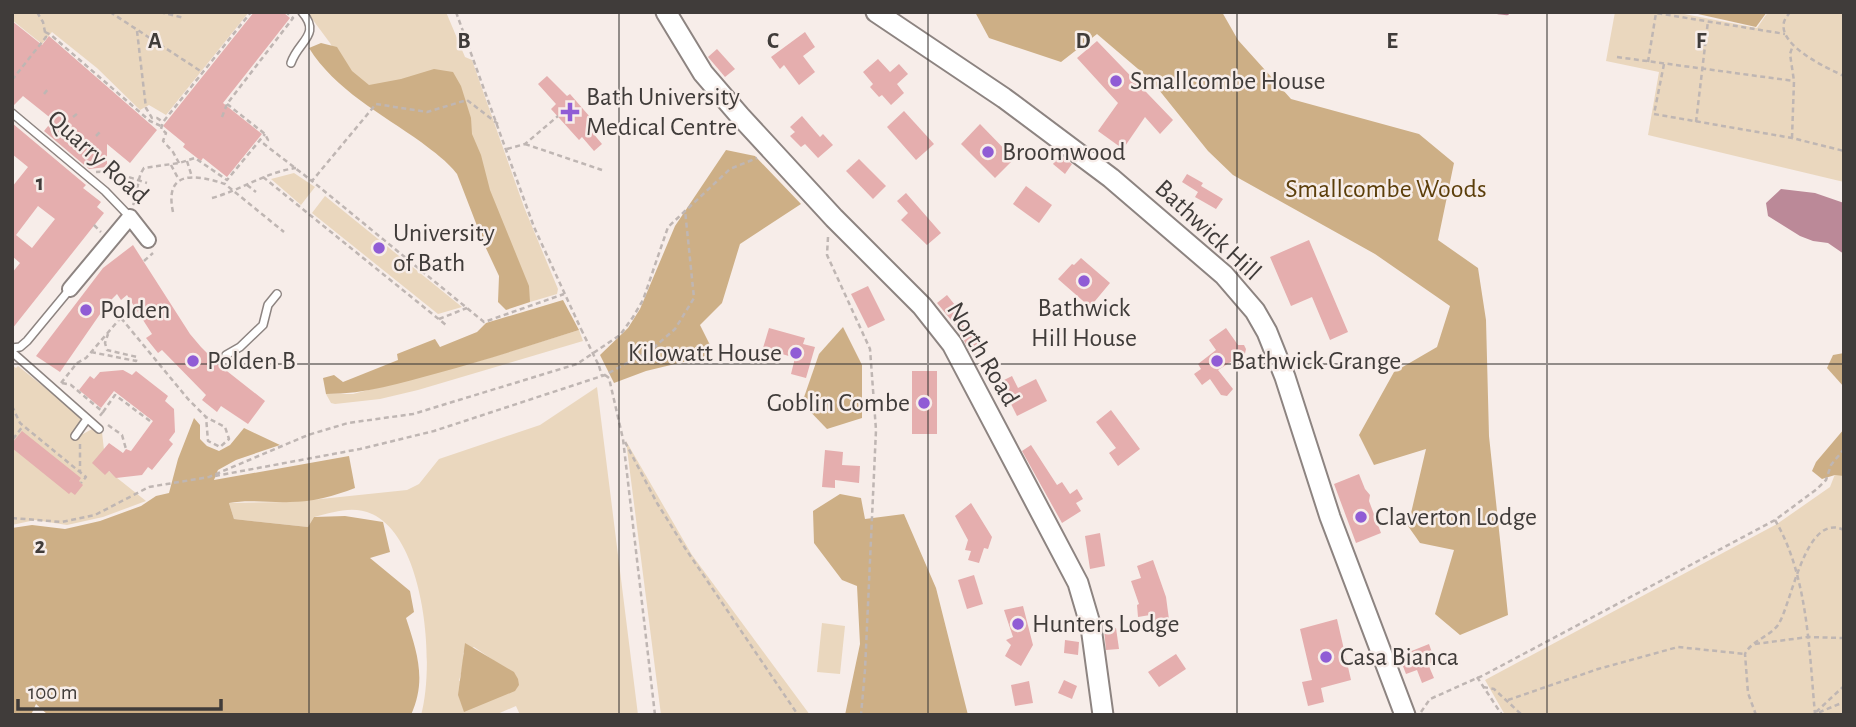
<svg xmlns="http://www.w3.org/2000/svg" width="1856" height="727" viewBox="0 0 1856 727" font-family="'Alegreya Sans',sans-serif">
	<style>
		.green { fill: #ead7be; fill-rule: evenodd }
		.forest { fill: #cdaf86 }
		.water { fill: #bb8998 }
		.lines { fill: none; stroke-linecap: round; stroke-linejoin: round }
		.stream { stroke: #bb8998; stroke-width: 4.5 }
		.building { fill: #e5aeae; fill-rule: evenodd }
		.lane-casing { stroke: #8d8481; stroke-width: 10 }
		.street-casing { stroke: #8d8481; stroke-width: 18 }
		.secondary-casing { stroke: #8d8481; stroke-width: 23 }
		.path { stroke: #bfb6b3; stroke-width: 2.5; stroke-dasharray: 5 3.5; stroke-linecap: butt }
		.lane { stroke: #fff; stroke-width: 7 }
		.street { stroke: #fff; stroke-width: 14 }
		.secondary { stroke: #fff; stroke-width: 19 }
		.path-bridge { stroke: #bfb6b3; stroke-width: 2.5; stroke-dasharray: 5 3.5; stroke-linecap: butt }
		.grid { fill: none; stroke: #403c3a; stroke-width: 2; stroke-opacity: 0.55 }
		.poi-dot { fill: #905cd5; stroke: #f7ede9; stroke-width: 2.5 }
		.labels { text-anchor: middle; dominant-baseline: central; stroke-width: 5; stroke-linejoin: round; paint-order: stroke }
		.poi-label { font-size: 26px; fill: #403c3a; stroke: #f7ede9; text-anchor: start }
		.street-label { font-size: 26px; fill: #403c3a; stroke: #f7ede9 }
		.park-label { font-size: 26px; fill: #5b3e0a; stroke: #f7ede9 }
		.grid-label { font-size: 23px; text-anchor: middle; font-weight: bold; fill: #403c3a; stroke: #f7ede9; stroke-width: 5; stroke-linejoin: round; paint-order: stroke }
	</style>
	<rect width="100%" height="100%" fill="#f7ede9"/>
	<!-- green -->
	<g class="green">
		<polygon points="13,12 249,12 166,115 149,105 140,110 97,68 52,32 42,44 12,20"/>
		<polygon points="307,12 446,12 465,57 472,60 524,207 558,289 557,294 530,302 458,130 356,87 330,43"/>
		<polygon points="1615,12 1674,12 1757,28 1768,12 1844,12 1844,182 1648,135 1659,72 1606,61"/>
		<polygon points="294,173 315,187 301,205 271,179"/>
		<polygon points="325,196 462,307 438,314 312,213"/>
		<polygon points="579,330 583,341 418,390 380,399 335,404 331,403 326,394 353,394 479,361"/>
		<polygon points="12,365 16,368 18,366 79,415 81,423 77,430 83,434 92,429 102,432 104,450 97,462 146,501 103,517 67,525 35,520 12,525"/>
		<path d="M597,387L638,715H520L516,706L495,715H421C435,666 426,539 372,514C353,505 334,512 314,517L308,527L234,519L229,503L292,502L407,490L419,484L439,459L540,425ZM474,647L493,660L459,681L464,662L463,653Z"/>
		<polygon points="626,441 692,555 810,715 661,715"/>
		<polygon points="1844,461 1844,715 1505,715 1485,680 1777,524 1830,487 1837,469"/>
		<polygon points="822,623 845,626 840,674 817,672"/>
	</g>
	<!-- forest -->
	<g class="forest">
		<polygon points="975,12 1222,12 1238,40 1291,99 1419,134 1454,163 1438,240 1478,268 1486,320 1489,436 1508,615 1460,635 1435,614 1454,550 1420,543 1408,526 1426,449 1374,465 1359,435 1394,372 1437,347 1450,306 1375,254 1233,175 1208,151 1151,80 1097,34 1061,62 989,38"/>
		<polygon points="1689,12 1767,12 1756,27"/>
		<path d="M321,43L337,47L352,71L369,85L401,79L434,69L453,72L461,86L471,118L472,134L481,155L490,190L529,286L530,302L506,310L498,302L499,276L484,244L457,174C447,161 434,152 421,142C382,114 335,90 309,48Z"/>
		<polygon points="726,150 755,156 801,204 740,244 722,303 700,325 712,349 704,357 646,371 614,383 600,355 628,328 640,309 675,226"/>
		<path d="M563,300L579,330C532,345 486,360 438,373C401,383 366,394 326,394L323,378L334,375L343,382L398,360L397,354L435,339L440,347L477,332L486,323Z"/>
		<polygon points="843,327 862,365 862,418 827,429 802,403 819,354"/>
		<polygon points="1844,353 1844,387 1827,368 1833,355"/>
		<path d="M194,418L200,425V439L207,446L219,451L230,445L244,428L280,445L236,460L218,470L214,480L349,456L355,488C334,496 313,502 290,502C270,503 249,499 229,503L234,519L308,527L314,517L345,516L383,522L390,552L370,558L410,591L414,612L406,618C417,652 427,680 411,715H48L36,704L31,715H12V528L32,525L65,529L100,521L141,506L156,496L169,493L178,459Z"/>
		<polygon points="1844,429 1844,476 1835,475 1822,479 1812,471 1816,462"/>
		<polygon points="840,494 861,498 865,519 904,514 936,588 968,715 845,715 860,644 857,586 842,580 814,543 813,511"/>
		<polygon points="465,643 514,672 518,679 519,685 515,691 464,712 458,695"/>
	</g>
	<!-- water -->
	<polygon class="water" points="1781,189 1815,193 1844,203 1844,254 1828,243 1813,241 1800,236 1768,216 1766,203"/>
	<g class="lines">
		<!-- stream -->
		<polyline class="stream" points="1498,12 1507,13"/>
	</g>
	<!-- building -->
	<g class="building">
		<polygon points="254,12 283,12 290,18 223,103 262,134 227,177 203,158 201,161 183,147 185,144 163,126"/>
		<polygon points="12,21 42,45 49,36 157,130 130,163 107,144 107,167 89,169 44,131 53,120 23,96 12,107"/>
		<polygon points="805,32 815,47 803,56 815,72 799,85 784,65 780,69 771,57"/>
		<polygon points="1097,41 1173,120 1160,134 1145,117 1123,149 1098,131 1118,103 1077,58"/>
		<polygon points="717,49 735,69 725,77 708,57"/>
		<polygon points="878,59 890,72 899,64 908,74 897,84 904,93 891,105 882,95 879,97 870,87 873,84 863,72"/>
		<polygon points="547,76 567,96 570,94 597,125 598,127 592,132 602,144 594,151 582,137 579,140 551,109 556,104 538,84"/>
		<polygon points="904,111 934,144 916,160 887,127"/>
		<polygon points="802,116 820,137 823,134 833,145 818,158 805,144 801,147 790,136 795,132 790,127"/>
		<path d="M12,123L86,185L83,188L101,202L97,207L104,213L12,329V273L20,263L12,256V187L28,167L12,154ZM38,206L55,219L32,248L16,235Z"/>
		<polygon points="980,124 1014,159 995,178 961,144"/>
		<polygon points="1060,155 1072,164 1065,174 1053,164"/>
		<polygon points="859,159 886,186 873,199 846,171"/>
		<polygon points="1187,174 1203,183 1201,186 1223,199 1216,209 1195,197 1198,192 1182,182"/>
		<polygon points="1026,186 1052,205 1039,223 1013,204"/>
		<polygon points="906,193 941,233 927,245 901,220 908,213 897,201"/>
		<polygon points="1309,240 1348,332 1330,340 1312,297 1291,306 1270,257"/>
		<polygon points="133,245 190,334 201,347 218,364 265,401 248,424 221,406 217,412 202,400 206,395 162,350 158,353 146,338 152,334 127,295 121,300 117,294 107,304 60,372 36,356 103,268"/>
		<polygon points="1081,258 1110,283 1090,307 1058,279 1072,264 1074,265"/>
		<polygon points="868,286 885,320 868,328 851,294"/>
		<polygon points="947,295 967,320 962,324 980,343 970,352 956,326 937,303"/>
		<polygon points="769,328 805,338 803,344 815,347 806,378 791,374 795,358 763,348"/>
		<polygon points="1226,328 1238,345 1244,345 1246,349 1244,358 1237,358 1218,370 1233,389 1227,396 1221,395 1210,379 1202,385 1194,374 1201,369 1198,364 1216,350 1209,340"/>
		<polygon points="123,370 132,375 136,371 168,396 165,401 174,409 175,432 169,440 173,444 152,470 148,467 142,475 116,478 109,471 105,475 92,463 109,443 123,453 126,449 131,451 153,421 114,391 101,408 79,390 90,376 94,379 100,372"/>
		<rect x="912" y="371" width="25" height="63"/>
		<polygon points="1012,376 1018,388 1036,379 1047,401 1017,416 1000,382"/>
		<polygon points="1111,410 1140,449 1118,466 1109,453 1116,448 1096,422"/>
		<polygon points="22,431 81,478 79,481 83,485 75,495 71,492 69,494 12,448 12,443"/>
		<polygon points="1031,445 1057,485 1062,482 1070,494 1077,489 1083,499 1076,503 1081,511 1062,523 1022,451"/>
		<polygon points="825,450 843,452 842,465 860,466 859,483 835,480 835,488 822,487"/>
		<polygon points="1359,474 1365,489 1370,495 1369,501 1381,533 1356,543 1334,484"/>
		<polygon points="971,503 992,537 988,549 984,548 979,563 968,560 971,551 965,550 968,540 955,516"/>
		<polygon points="1100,533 1105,566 1090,569 1085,536"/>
		<polygon points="1153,560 1166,597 1170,627 1152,629 1150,615 1138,617 1137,605 1139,604 1131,581 1141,578 1137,566"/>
		<polygon points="974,575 983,604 967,609 958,580"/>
		<polygon points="1023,606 1033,645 1021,666 1005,656 1011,645 1006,640 1013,637 1004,610"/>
		<polygon points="1337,619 1351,680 1321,688 1324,702 1308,706 1302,682 1312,680 1300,629"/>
		<polygon points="1116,628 1119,649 1106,650 1104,629"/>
		<polygon points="1065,640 1079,642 1078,655 1064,653"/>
		<polygon points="1429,644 1435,661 1428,664 1434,678 1422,683 1417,670 1406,674 1399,656"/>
		<polygon points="1176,654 1186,669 1159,687 1148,672"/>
		<polygon points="1064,680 1077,686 1072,699 1058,693"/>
		<polygon points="1029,681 1033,703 1015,706 1011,685"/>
	</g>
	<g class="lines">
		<defs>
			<g id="lane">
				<path d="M291,63C298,41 322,35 302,12"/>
				<polyline points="12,113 105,191 130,217"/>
				<polyline points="12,348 20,347 27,341 70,289"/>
				<polyline points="12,352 99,429"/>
				<polyline points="226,355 240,347 263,325 268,305 277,294"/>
				<polyline points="75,436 87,419"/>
			</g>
			<polyline id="street" points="70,289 130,217 148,240"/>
			<g id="secondary">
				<polyline points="666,12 703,73 740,116 834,218 922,306 952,344 1078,583 1091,627 1103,715"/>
				<polyline points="876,12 1004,98 1111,178 1224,275 1255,311 1267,332 1285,377 1330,517 1405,715"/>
			</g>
		</defs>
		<!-- lane casing -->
		<use href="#lane" class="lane-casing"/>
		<!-- street casing -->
		<use href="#street" class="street-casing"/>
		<!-- secondary casing -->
		<use href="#secondary" class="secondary-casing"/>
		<!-- path -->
		<g class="path">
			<polyline points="110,12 202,72"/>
			<polyline points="160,12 184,18"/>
			<polyline points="456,12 534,227 581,329"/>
			<path d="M1790,12C1788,15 1785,18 1784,22C1778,46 1827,68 1844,76"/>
			<polyline points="137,31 146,108 152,118 157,118 163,122"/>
			<polyline points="45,32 51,35 150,121 161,126"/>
			<polyline points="1617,57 1794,81"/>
			<polyline points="1648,62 1656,13 1785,34"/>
			<polyline points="1664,64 1654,114 1792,138 1844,151"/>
			<polyline points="12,80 46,37 43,22 37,12"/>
			<polyline points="44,94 48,89"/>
			<polyline points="227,104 265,134 268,140 264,144 312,181"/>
			<polyline points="73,117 78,113"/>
			<polyline points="222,117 227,104 293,18 286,12"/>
			<polyline points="1696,122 1708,21"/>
			<polyline points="498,124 467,100 427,112 376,104 312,181 484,322 564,294"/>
			<polyline points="96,136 100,132"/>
			<polyline points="1792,138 1794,81 1790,54 1793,45"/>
			<polyline points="525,144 602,170"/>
			<polyline points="507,149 525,144 558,116"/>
			<polyline points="187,161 192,177"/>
			<polyline points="179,163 173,152 163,141 166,133 161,129 163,122 251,12"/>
			<polyline points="171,165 179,180"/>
			<polyline points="96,172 110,171 147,183"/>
			<polyline points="263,177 446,325"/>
			<polyline points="247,185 256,192"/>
			<path d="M212,198C241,190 266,172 296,168"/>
			<path d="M133,205C139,193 136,179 144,168L179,163L195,158L227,180L265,134"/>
			<path d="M173,212C164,170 195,174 225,184L284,232"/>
			<polyline points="94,225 101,232"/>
			<polyline points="828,237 827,255 870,349 876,430 865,670 861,715"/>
			<polyline points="144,261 153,253"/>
			<polyline points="121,318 188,399 206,417 225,427 229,439 220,447 208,441 206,417"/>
			<polyline points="439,319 467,308"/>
			<polyline points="91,352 136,361 137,357 107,350 105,343 108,334"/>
			<polyline points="599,366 602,376"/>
			<polyline points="605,375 609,378 623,439 655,715"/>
			<polyline points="61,383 77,363 86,358 130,307"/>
			<polyline points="62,383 71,385 103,412 99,417"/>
			<polyline points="12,406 20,423 86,477 81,483"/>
			<polyline points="103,412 115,395 150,421"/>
			<polyline points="108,425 122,435 126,449"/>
			<polyline points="13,439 23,426"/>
			<polyline points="625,442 657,503 685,548 798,715"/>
			<polyline points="80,444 80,472"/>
			<polyline points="215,476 360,449 434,431 605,375 651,350 675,329 694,298 685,210"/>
			<polyline points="12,518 62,522 95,515 149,487 209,477 308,435 348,423 413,414 577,364 620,335 633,317 643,300 668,227 730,169 757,158"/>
			<path d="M1775,520C1808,576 1809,650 1815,714L1844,702"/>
			<polyline points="1755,644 1808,637 1844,638"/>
			<polyline points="1477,677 1502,715"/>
			<polyline points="1483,687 1494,689 1522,715"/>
			<polyline points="1508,700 1598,669 1678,647 1745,654"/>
			<polyline points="1421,712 1430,699 1484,675 1775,520 1817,489 1826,480 1831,465 1844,449"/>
			<polyline points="1816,712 1844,686"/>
			<path d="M1756,715L1748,693L1745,654C1751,641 1769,637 1778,625C1792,604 1805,511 1844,530"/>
		</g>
		<!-- lane -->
		<use href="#lane" class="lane"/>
		<!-- street -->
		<use href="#street" class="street"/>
		<!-- secondary -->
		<use href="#secondary" class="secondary"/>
		<!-- path-bridge -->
		<polyline class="path-bridge" points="581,329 599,366"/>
	</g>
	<!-- grid -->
	<path class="grid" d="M309,12V715M619,12V715M928,12V715M1237,12V715M1547,12V715M12,364H1844"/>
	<!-- markers -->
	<g class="poi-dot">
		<circle cx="1116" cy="81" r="7"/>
		<path d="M566.5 101.5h7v7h7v7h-7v7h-7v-7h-7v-7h7z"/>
		<circle cx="988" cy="152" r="7"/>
		<circle cx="379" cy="248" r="7"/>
		<circle cx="1084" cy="281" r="7"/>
		<circle cx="86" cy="310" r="7"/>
		<circle cx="796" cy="353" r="7"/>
		<circle cx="193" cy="361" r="7"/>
		<circle cx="1217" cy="361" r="7"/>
		<circle cx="924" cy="403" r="7"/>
		<circle cx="1361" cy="517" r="7"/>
		<circle cx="1018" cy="624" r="7"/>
		<circle cx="1326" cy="657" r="7"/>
	</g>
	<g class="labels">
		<!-- poi labels -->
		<g class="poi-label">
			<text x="1130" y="81">Smallcombe House</text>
			<text x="586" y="97">Bath University<tspan x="586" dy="30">Medical Centre</tspan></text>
			<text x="1002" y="152">Broomwood</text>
			<text x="393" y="233">University<tspan x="393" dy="30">of Bath</tspan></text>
			<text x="1084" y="308" text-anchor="middle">Bathwick<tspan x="1084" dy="30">Hill House</tspan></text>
			<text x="100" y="310">Polden</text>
			<text x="782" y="353" text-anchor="end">Kilowatt House</text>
			<text x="207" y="361">Polden B</text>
			<text x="1231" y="361">Bathwick Grange</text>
			<text x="910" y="403" text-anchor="end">Goblin Combe</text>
			<text x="1375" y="517">Claverton Lodge</text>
			<text x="1032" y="624">Hunters Lodge</text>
			<text x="1340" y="657">Casa Bianca</text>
		</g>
		<!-- street labels -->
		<g class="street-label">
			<text transform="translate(98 157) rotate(42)">Quarry Road</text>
			<text transform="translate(1208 230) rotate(43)">Bathwick Hill</text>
			<text transform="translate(983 354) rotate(59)">North Road</text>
		</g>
		<!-- park labels -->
		<g class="park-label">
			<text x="1386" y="189">Smallcombe Woods</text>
		</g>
	</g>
	<g class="grid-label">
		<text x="155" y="48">A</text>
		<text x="464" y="48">B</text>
		<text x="773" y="48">C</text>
		<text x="1083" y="48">D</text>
		<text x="1392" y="48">E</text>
		<text x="1701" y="48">F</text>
		<text x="40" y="190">1</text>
		<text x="40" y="553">2</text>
	</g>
	<!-- border -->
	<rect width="1856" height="727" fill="none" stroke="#403c3a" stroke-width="28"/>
	<!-- scale -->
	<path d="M18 699v10h203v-10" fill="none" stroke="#403c3a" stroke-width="3.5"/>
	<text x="28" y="699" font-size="21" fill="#403c3a" stroke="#f7ede9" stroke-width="5" paint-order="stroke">100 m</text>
</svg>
